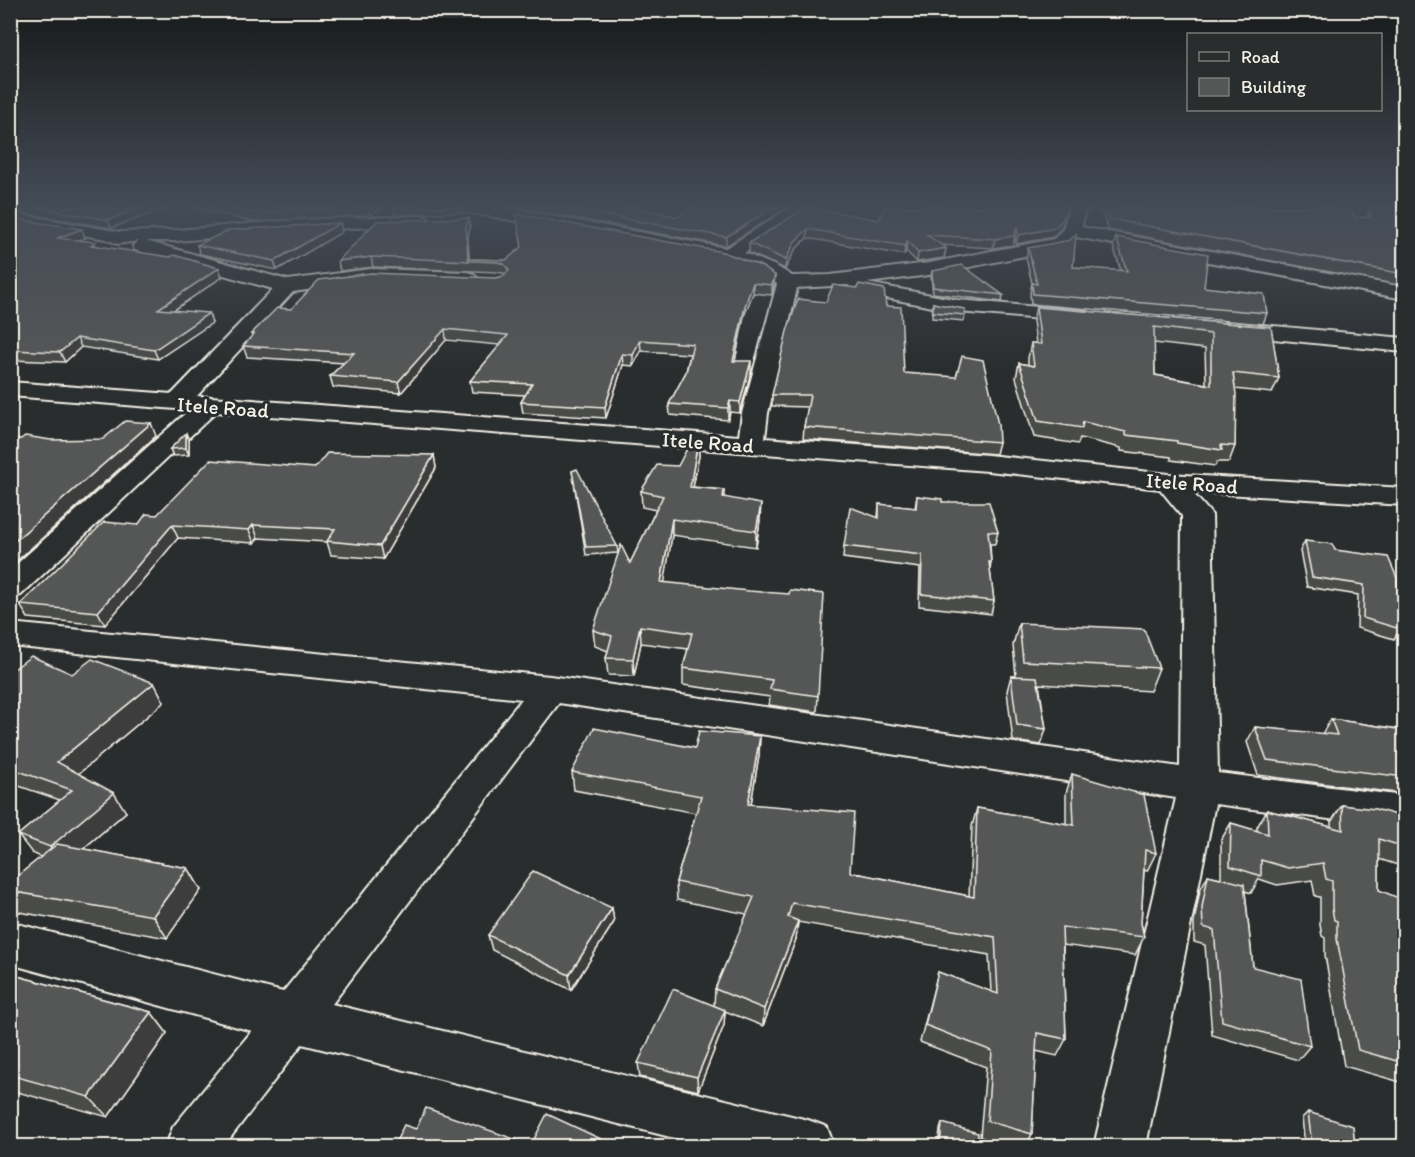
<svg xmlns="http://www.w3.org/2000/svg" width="1415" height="1157" viewBox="0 0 1415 1157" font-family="Itim,sans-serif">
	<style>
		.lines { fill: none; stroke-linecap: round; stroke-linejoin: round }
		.street-casing { stroke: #f4f1e8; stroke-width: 4 }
		.street { fill: #2a2d2e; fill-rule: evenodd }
		.wall { fill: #494b4a; stroke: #f4f1e8; stroke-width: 1.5; fill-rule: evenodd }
		.shaded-wall { fill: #3c3d3c; stroke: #f4f1e8; stroke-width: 1.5 }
		.building { fill: #555756; stroke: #f4f1e8; stroke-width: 1.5; fill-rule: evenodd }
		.labels { text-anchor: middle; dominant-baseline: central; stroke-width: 6; stroke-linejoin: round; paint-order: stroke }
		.street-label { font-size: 21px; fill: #f4f1e8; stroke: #2a2d2e }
	</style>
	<rect width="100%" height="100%" fill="#2a2d2e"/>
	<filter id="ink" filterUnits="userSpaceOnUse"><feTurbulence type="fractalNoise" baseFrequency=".0167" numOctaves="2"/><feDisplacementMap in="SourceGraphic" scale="12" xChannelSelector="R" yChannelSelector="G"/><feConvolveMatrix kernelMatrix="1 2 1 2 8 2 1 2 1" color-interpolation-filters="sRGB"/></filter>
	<g filter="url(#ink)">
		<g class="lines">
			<defs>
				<g id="street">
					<polygon points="458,207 501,207 726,248 792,207 811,207 802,218 744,253 776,266 792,276 830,275 929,263 1054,239 1063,229 1070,207 1090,207 1084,213 1082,227 1404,287 1404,299 1076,237 1067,247 1060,249 929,275 867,283 958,300 1086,311 1089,316 1086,321 1078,322 958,312 851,291 848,287 849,285 797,288 768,413 765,438 988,455 1169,474 1404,488 1404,505 1192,492 1212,515 1218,773 1404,796 1404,829 1215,804 1146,1146 1094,1146 1176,798 559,703 332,1004 808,1120 827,1127 834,1146 706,1146 302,1044 224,1146 166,1146 173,1127 252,1031 10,964 10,922 283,992 522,699 10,646 10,623 550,676 1180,767 1182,516 1160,489 988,471 216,412 21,595 10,598 10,570 189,410 10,396 10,382 172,394 273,289 135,250 133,246 138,241 117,244 106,239 11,223 10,215 17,214 120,232 177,230 303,219 421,216 427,217 430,221 427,225 303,230 177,241 146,241 288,280 370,269 467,272 474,274 477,278 474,282 467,284 370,281 293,292 197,396 739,436 742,413 777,284 762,274 724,259 467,212 461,211"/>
					<polygon points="1351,207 1369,207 1364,226 1352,226 1349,222"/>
					<polygon points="1230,322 1404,338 1404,352 1222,334 1219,329 1222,324"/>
				</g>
			</defs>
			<!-- street casing -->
			<use href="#street" class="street-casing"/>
			<!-- street -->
			<use href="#street" class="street"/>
		</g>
		<!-- wall -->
		<g class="wall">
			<polygon points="10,207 168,207 111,228 17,212 10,213"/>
			<polygon points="192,207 384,207 370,215 253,222"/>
			<polygon points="393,207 458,207 459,212 395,215"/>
			<polygon points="515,207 634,207 678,217 788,207 726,246"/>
			<polygon points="807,207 879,220 885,207 1068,207 1061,228 1053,237 1016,244 1015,236 1013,245 993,248 941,245 946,248 944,258 917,262 906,251 904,255 807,238 795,250 785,269 749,253 749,243"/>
			<polygon points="1100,207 1352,207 1351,211 1356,218 1368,218 1370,207 1404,207 1404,286 1108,230"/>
			<polygon points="10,218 85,238 78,240 98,246 222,277 174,310 212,323 158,359 81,347 65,362 10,360"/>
			<polygon points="469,218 470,227 468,236 469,259 506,260 522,247 518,223 775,275 774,285 772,295 753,293 744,316 735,361 751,372 740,413 730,412 728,420 670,415 669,404 686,372 690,354 641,351 633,366 623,365 606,418 523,413 521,402 525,395 472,392 470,381 500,345 446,340 401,393 333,387 330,376 344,363 247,357 243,346 252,336 251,334 291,309 496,278 504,276 506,274 498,272 373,267 340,271 338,261"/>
			<polygon points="340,223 342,232 277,270 200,254 197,245"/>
			<polygon points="1116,237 1204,287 1267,313 1263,324 1031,304 1030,293 1032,283 1026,258 1028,248 1073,267 1121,271 1113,246"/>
			<polygon points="932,271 1003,295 1002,302 933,293 931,277"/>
			<polygon points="933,303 965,315 964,321 932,318"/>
			<polygon points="886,306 904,373 999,442 996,454 803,439 804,427 808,407 772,406 772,395"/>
			<path d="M1036,307L1271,327L1279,378L1272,393L1235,389V446L1229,462H1217L1215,466L1171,460V457L1121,451V448L1080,438L1078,444L1034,437L1016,378L1019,363L1028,365V358L1031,343H1036L1033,321ZM1154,343L1205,349L1206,384L1155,375Z"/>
			<polygon points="189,440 189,455 173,456 170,449"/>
			<polygon points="698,441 699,456 693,487 724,490 724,497 760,520 756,547 672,535 664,582 818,696 817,712 769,705 770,697 683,685 683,668 688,649 641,643 634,676 608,675 606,658 608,651 595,646 593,630 630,563 656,510 642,507 641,491 678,466"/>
			<polygon points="434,455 436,468 383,559 331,555 327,542 258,538 254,543 178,538 105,625 28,618 20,605 138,525 157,515 315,468"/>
			<polygon points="572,471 617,546 618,553 586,555"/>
			<polygon points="917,496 942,502 998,532 995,544 990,544 991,562 990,570 994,601 991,614 919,606 920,568 843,558 844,546 878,517 879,504 915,508"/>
			<polygon points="1305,541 1335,550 1400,629 1394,639 1357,628 1358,595 1307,587 1300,551"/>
			<polygon points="1019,623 1159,668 1150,691 1039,684 1046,729 1041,745 1013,741 1007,691 1011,676 1016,676 1013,645"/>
			<polygon points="10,672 72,674 154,683 164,702 78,774 126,812 83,849 188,868 201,890 167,938 19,912 10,902 10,882 41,857 32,853 18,835 60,800 10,783"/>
			<polygon points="1331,719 1404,730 1404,794 1258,775 1247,742 1255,727 1322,734"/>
			<polygon points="760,736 759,755 751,804 850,872 969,896 972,826 977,808 1066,824 1066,793 1072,774 1156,853 1147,871 1144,870 1141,923 1144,937 1135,955 1063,945 1066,1039 1057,1056 1036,1051 1032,1134 1026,1146 1014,1146 980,1137 986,1067 920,1042 938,972 991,992 989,955 798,922 796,939 763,1026 725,1011 724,1025 698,1091 640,1077 638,1063 714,1006 715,989 747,914 677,900 676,882 696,813 574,790 572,772"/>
			<polygon points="1342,805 1404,817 1404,867 1379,859 1379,890 1402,916 1404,917 1404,1083 1344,1066 1325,955 1325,938 1322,936 1320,925 1320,897 1315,896 1312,880 1277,885 1259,879 1251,893 1245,891 1253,967 1310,1046 1298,1060 1212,1035 1205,945 1194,942 1194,922 1200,890 1208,875 1221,878 1221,840 1231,823 1257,831 1257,827 1267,810 1331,827 1331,822"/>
			<polygon points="612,908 614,922 571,990 492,950 488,935"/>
			<polygon points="10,974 151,1012 167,1033 108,1117 10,1090"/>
			<polygon points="1308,1112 1355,1146 1305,1146 1302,1118"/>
			<polygon points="942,1123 977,1146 938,1146 940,1130"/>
		</g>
		<!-- shaded-wall -->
		<g class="shaded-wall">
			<polygon points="10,207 15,207 17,212 10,213"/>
			<polygon points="142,207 168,207 111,228 108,220"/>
			<polygon points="368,207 384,207 370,215"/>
			<polygon points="774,207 788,207 726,246 726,237"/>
			<polygon points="1067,207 1068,207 1061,228 1053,237 1016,244 1018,235"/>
			<polygon points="469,218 470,227 468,236 469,261 468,261 466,226"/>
			<polygon points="340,223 342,232 277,270 274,261"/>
			<polygon points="1017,227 1013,245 993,248 995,239"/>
			<polygon points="82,229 85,238 60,247 57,238"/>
			<polygon points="808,229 807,238 795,250 785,269 786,260 795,241"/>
			<polygon points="907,241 906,251 904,255 905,246"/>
			<polygon points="946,248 944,258 917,262 918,253"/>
			<polygon points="371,257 373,267 340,271 338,261"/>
			<polygon points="219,268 222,277 162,318 158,309"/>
			<polygon points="775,275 774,285 772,295 772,285"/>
			<polygon points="753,283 753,293 744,316 733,371 733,361 745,306"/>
			<polygon points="209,313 212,323 158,359 154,350"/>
			<polygon points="445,329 446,340 401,393 398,382"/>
			<polygon points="77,338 81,347 65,362 60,352"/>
			<polygon points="640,340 641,351 633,366 633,355"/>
			<polygon points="622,354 623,365 606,418 605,407"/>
			<polygon points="751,361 751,372 740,413 740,402"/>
			<polygon points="730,401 730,412 728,420 728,408"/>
			<polygon points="151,423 156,436 10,567 10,545"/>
			<polygon points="186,433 189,440 189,455 186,448"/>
			<polygon points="698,441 699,456 690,503 690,487"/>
			<polygon points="434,455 436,468 383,559 380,546"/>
			<polygon points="761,504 760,520 756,547 756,531"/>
			<polygon points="672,519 672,535 662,598 661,582"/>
			<polygon points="172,525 178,538 105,625 98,612"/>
			<polygon points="253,525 258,538 254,543 249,530"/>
			<polygon points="640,626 641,643 634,676 633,659"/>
			<polygon points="154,683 164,702 70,781 57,762"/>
			<polygon points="760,736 759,755 748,822 748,804"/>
			<polygon points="114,793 126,812 63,866 50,847"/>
			<polygon points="188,868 201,890 167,938 153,916"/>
			<polygon points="612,908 614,922 571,990 569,975"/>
			<polygon points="798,921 796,939 763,1026 764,1009"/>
			<polygon points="725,1010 724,1025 698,1091 697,1077"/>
			<polygon points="151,1012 167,1033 108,1117 89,1097"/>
		</g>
		<!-- building -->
		<g class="building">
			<polygon points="35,207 142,207 108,220"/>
			<polygon points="225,207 367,207 251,213"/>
			<polygon points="559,207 634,207 678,217 690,207 774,207 726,237"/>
			<polygon points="807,207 879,220 885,207 1067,207 1063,219 1055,228 1018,235 1017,227 1014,236 995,239 927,235 946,248 918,253 907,241 905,246 808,229 795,241 786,260 749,243"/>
			<polygon points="1106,207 1352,207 1351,211 1356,218 1370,217 1372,207 1404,207 1404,274 1110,219"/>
			<polygon points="516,214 723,252 761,266 775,275 772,285 753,283 745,306 733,361 751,361 740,402 730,401 728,408 669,404 686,372 693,344 640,340 633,355 622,354 605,407 521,402 532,384 470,381 508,335 445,329 398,382 330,376 354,353 243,346 254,334 251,334 277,308 291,309 319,280 371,273 496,278 504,276 509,270 504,264 497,262 371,257 338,261 377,221 469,218 466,226 468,259 506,260 522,247"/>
			<polygon points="10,218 82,229 57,238 96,242 91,245 170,257 174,255 219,268 158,309 209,313 154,350 77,338 60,352 10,350"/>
			<polygon points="340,223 274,261 197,245 229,230"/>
			<polygon points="1076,234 1073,267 1127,271 1116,237 1208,254 1204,287 1264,294 1267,313 1033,294 1032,283 1037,284 1028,248 1070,240"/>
			<polygon points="962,265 1003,295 933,287 932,271"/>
			<polygon points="859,284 884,289 886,306 901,307 904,373 956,377 962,356 983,360 998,424 999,442 804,427 810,395 772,395 787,331 798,299 826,302 833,285 857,288"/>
			<polygon points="933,303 965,309 965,315 933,312"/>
			<path d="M1036,307L1271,327L1279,378L1233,373L1236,394L1235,446L1221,445L1222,450L1177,443V441L1126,435V432L1083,422L1082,428L1038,421L1019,363L1034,366L1031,343L1041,344ZM1154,327L1211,334V385L1155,375Z"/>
			<polygon points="125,421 151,423 10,545 10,438 21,439 25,436 51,440 103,439"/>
			<polygon points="186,433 186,448 170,449"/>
			<polygon points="692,439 698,441 690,487 724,490 723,497 761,504 756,531 672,519 661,582 749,591 789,594 790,590 824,594 818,696 770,689 772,680 683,668 692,633 640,626 633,659 606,658 612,636 593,630 621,545 630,563 663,496 641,491 657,465 678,466"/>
			<polygon points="327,453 434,455 380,546 327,541 335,529 253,525 249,530 172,525 98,612 20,605 104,522 138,525 146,514 157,515 210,460 315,468"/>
			<polygon points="577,469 617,546 586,547 572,471"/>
			<polygon points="917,496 942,499 942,502 989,502 998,532 988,531 991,562 989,562 994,601 921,594 922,555 844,546 850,507 879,518 879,504 916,508"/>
			<polygon points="1305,541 1332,544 1335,550 1388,557 1397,578 1400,629 1363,618 1364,585 1312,577"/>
			<polygon points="1019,623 1144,629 1159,668 1023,661"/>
			<polygon points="31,656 72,674 92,659 154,683 57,762 114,793 50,847 18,835 72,790 10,768 10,672"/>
			<polygon points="1011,676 1037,677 1046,729 1017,725"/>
			<polygon points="1331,719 1404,730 1404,777 1267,760 1255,727 1337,735"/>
			<polygon points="594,728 695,748 699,731 760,736 748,804 854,813 850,872 974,897 977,808 1074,825 1072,774 1144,795 1156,853 1145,850 1141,923 1144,937 1062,927 1066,1039 1037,1033 1032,1134 987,1121 992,1051 925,1025 938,972 998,994 995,937 792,903 788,917 798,921 764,1009 715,989 754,897 676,882 701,796 572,772"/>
			<polygon points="1342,805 1375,809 1404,817 1404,847 1379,839 1379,890 1401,899 1402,916 1404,917 1404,1063 1358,1050 1337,939 1337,921 1334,920 1332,908 1332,881 1326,879 1323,863 1288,868 1261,860 1261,876 1230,866 1231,823 1268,834 1267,810 1343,830"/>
			<polygon points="57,844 188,868 153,916 10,891 10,882"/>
			<polygon points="533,871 612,908 569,975 488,935"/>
			<polygon points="1208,875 1244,884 1253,967 1301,979 1310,1046 1222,1021 1214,930 1203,927 1202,907"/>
			<polygon points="10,974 151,1012 89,1097 10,1075"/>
			<polygon points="673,989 725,1010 697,1077 638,1063"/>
			<polygon points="426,1108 531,1145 547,1114 616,1146 394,1146 404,1125 416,1129"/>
			<polygon points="1308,1112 1353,1126 1355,1146 1312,1146"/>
			<polygon points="942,1123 978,1133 977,1146 940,1146"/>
		</g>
	</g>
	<!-- sky -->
	<linearGradient id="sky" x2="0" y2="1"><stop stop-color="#171919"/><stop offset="0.56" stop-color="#444c57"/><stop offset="1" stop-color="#444c57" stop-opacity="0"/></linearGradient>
	<rect width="1415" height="369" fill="url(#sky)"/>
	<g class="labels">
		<!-- street labels -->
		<g class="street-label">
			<text transform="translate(223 407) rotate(4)">Itele Road</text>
			<text transform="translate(708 442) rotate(4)">Itele Road</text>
			<text transform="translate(1192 483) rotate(4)">Itele Road</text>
		</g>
	</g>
	<!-- margin -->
	<rect width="1415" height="1157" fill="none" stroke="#2a2d2e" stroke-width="36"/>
	<rect x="18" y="18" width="1379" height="1121" fill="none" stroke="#f4f1e8" stroke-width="2" filter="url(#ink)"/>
	<!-- legend -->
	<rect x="1187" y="33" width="195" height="78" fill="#2a2d2e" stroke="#7b7b78" stroke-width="1.5"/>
	<rect x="1199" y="52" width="30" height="9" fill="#2a2d2e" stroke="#7b7b78" stroke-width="1.5"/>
	<text x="1241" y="63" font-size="18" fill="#f4f1e8">Road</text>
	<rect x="1199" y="78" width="30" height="18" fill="#555756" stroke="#7b7b78" stroke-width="1.5"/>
	<text x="1241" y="93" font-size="18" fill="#f4f1e8">Building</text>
</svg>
